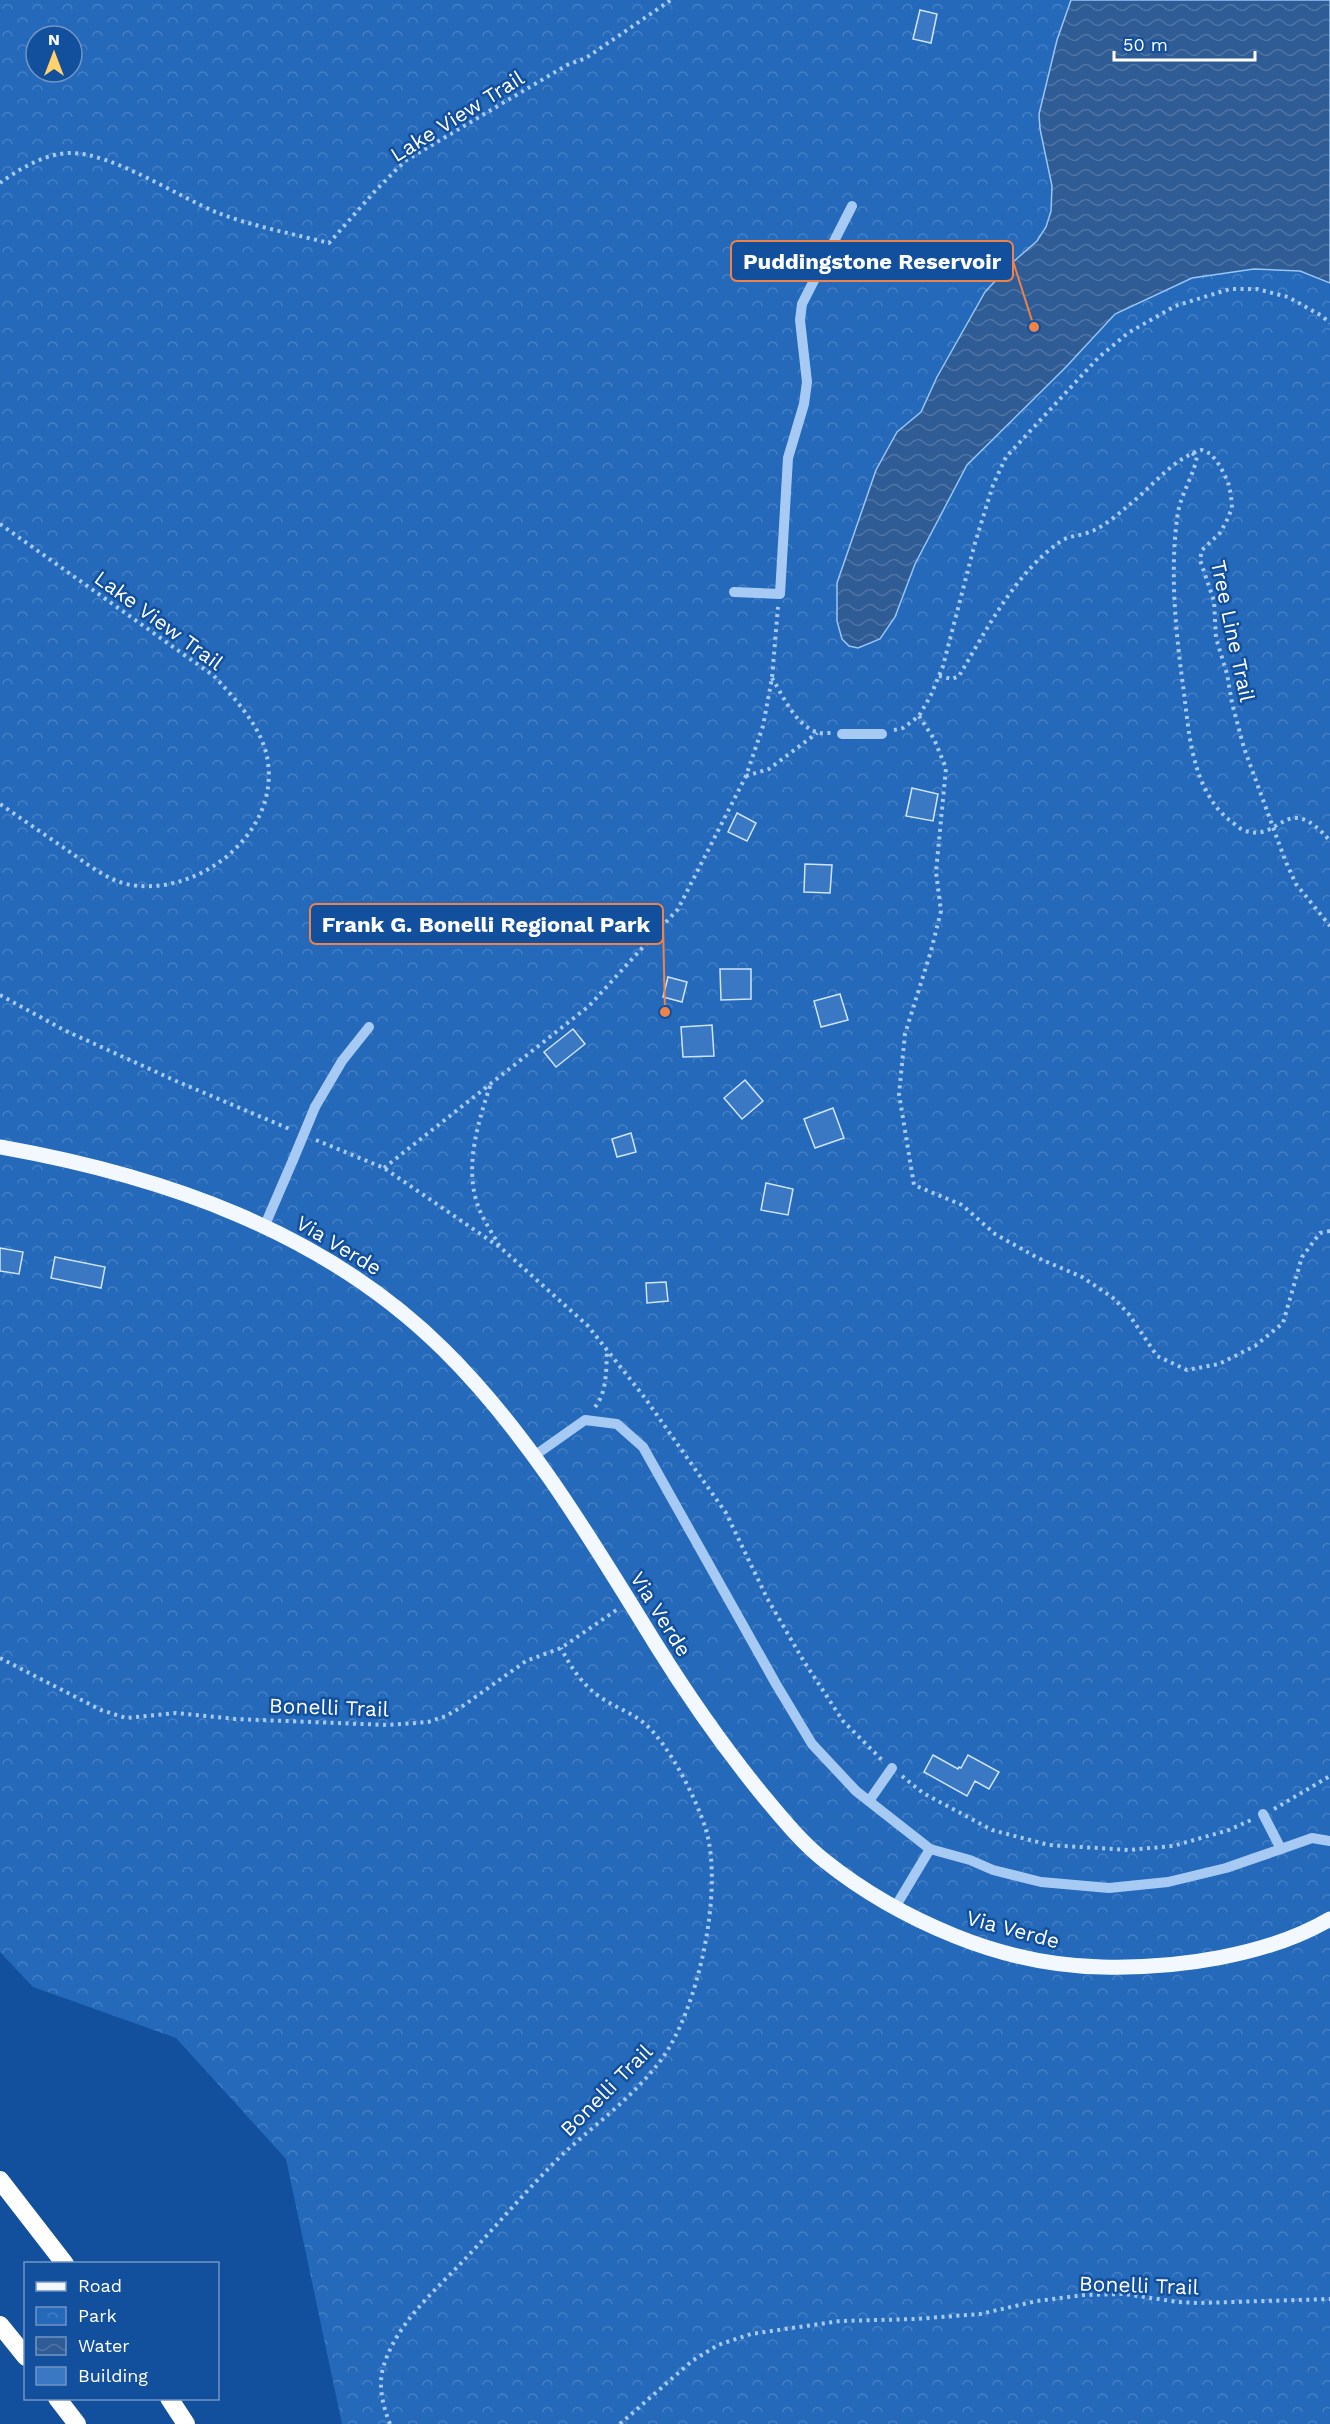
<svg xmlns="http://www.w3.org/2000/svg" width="1330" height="2424" viewBox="0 0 1330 2424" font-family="'Work Sans',sans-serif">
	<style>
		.park { fill: url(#park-crowns); fill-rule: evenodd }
		.water { fill: url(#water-waves); stroke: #98c5f7; stroke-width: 1.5 }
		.building { fill: #3a78c3; stroke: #cfe4fe; stroke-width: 1.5 }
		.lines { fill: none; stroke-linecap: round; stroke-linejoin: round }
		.path { stroke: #a6caf4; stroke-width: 4; stroke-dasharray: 3 4.5; stroke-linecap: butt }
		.minor { stroke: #a6caf4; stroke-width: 10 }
		.major { stroke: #f3f8ff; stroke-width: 15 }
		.highway { stroke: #fff; stroke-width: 18 }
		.minor-bridge { stroke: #a6caf4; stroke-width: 10 }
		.labels { text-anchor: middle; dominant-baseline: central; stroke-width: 5; stroke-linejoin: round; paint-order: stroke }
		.street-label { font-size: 21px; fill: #fff; stroke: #124f9c }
		.leader { fill: none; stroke: #ee8249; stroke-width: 2 }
		.callout-dot { fill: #ee8249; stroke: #124f9c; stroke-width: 2 }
		.callout { fill: #124f9c; stroke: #ee8249; stroke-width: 2 }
		.callout-label { font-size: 22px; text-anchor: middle; font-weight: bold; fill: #fff }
	</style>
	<defs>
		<pattern id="park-crowns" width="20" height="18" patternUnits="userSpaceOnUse" patternTransform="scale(1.5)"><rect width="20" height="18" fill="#2469ba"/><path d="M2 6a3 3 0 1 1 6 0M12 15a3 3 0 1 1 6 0" fill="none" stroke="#4580c4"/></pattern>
		<pattern id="water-waves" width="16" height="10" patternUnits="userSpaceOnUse" patternTransform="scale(1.5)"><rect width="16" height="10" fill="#305c95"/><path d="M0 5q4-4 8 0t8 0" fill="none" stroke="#4f74a5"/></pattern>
	</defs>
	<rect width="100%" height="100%" fill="#124f9c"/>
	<!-- park -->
	<path class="park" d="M0,0H1330V2424H342L286,2159L176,2038L33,1987L0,1952ZM36,36H72V72H36Z"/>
	<!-- water -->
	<polygon class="water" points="1071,0 1330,0 1330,283 1300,271 1254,269 1192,278 1115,314 1066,367 967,465 915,564 895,617 880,639 858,648 849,646 842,639 837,621 837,583 876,470 897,432 921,412 937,377 985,292 1013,262 1037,241 1046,227 1051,211 1052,186 1040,129 1039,114 1057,40"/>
	<!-- building -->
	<g class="building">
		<polygon points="920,10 937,14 931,43 913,39"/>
		<polygon points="912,788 938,794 933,821 906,816"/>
		<polygon points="737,813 756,823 747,841 728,832"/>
		<polygon points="805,864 832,865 830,893 804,892"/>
		<polygon points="720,969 751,969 751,999 721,1000"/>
		<polygon points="668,977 687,982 682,1002 663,997"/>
		<polygon points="840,994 848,1020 821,1027 814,1001"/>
		<polygon points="712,1025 714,1056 683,1057 681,1027"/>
		<polygon points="573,1029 585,1044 556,1067 544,1052"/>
		<polygon points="745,1080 763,1101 742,1119 724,1098"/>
		<polygon points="833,1108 844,1138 815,1148 804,1119"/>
		<polygon points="631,1133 636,1152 617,1157 612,1139"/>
		<polygon points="766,1183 793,1189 788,1215 761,1210"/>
		<polygon points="0,1248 23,1252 19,1274 0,1271"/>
		<polygon points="55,1257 105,1267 101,1288 51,1278"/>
		<polygon points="666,1282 668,1301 647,1303 646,1283"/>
		<polygon points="933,1755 958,1769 959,1767 961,1768 968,1755 999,1772 989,1789 975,1781 967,1796 924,1772"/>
	</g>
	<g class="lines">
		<!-- path -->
		<g class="path">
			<path d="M0,183C19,169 46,153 71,153C112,153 177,196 218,213C252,226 293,234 329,243L376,190L405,161L567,65L586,58L671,0"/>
			<path d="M1192,453L1197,456C1194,475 1182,492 1178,512C1169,571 1176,635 1184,693C1187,717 1189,742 1196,765C1201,784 1213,807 1228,819C1233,822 1238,828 1243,830C1281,845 1285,788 1330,841"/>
			<path d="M0,524L214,676C236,700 264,729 268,763C278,836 195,899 126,884C104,878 86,863 67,850C45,835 22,819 0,804"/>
			<path d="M939,676L952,679L959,676C987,629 1015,573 1061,541C1069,536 1078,536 1087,533C1103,528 1117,515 1129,505C1152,487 1173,458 1202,450L1211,454L1220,466L1228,482L1231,495L1232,508L1227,520L1220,533L1202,550L1200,560L1214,601L1216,638L1227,674L1232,703L1244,748L1285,860L1296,884L1330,926"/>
			<path d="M772,678C783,696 795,724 816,732C820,734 826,733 831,733"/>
			<polyline points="919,716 934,739 946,768 936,872 941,911 931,951 905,1034 899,1094 914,1185 962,1205 995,1234 1038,1258 1082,1277 1112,1297 1128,1313 1157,1356 1187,1370 1219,1364 1255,1346 1283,1323 1302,1257 1320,1233 1330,1231"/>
			<polyline points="894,730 903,728 919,716 931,695 943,666 975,543 993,485 1006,457 1099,357 1128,333 1175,306 1230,289 1257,289 1288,297 1322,316 1330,323"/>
			<polyline points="746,776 769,769 817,733"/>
			<polyline points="0,995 64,1030 176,1081 292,1130"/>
			<path d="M490,1086C478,1123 464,1167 478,1206C483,1220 493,1234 500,1247"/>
			<polyline points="316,1140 384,1168 501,1248 588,1326 645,1398 726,1513 767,1598 803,1660 843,1721 882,1760"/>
			<polyline points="384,1168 589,1006 678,909 746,776 763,726 772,678 778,607"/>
			<path d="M595,1407C607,1392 606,1371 607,1352"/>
			<polyline points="0,1658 101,1710 126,1718 176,1713 235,1719 388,1725 428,1722 446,1716 460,1708 526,1661 561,1648 618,1609"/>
			<polyline points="902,1776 923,1793 992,1830 1049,1845 1129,1850 1173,1846 1229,1830 1251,1820"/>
			<polyline points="1274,1809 1330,1776"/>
			<path d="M390,2424C383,2406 378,2387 383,2368C396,2323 435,2291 466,2258C499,2223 530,2186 564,2153C597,2123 634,2096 661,2060C698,2010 724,1891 706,1830C697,1800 669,1744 644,1723C632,1713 617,1708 603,1699C584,1687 571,1668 561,1648"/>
			<polyline points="620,2424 692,2361 718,2345 751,2334 840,2321 916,2319 980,2314 1037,2301 1084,2295 1124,2294 1178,2302 1199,2303 1330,2299"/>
		</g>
		<!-- minor -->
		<g class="minor">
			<polyline points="734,592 780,594 788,458 804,404 807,382 800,320 802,304 852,206"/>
			<polyline points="842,734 882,734"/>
			<polyline points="315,1107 342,1061 369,1027"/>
			<polyline points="265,1225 293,1160"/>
			<polyline points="534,1456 585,1420 617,1424 643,1447 776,1684 812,1744 856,1791 930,1849 970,1860 993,1870 1041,1882 1109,1888 1168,1882 1226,1868 1281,1849 1263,1814"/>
			<polyline points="869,1801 892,1768"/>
			<polyline points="1281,1849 1312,1838 1330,1841"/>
			<polyline points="894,1909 930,1849"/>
		</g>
		<!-- major -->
		<path class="major" d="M0,1147C163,1176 324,1231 444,1350C529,1434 592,1541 655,1643C688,1696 722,1745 761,1793C781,1817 801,1842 825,1861C865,1893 908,1917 955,1936C1002,1955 1052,1966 1102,1967C1175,1969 1267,1956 1330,1919"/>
		<!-- highway -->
		<g class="highway">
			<polyline points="0,2180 65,2264"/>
			<polyline points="0,2325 26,2357"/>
			<polyline points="57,2398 77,2424"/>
			<polyline points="169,2398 186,2424"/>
		</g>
		<!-- minor-bridge -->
		<polyline class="minor-bridge" points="293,1160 315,1107"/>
	</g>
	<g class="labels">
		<!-- street labels -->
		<g class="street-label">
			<text transform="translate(457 116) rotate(-32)">Lake View Trail</text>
			<text transform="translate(159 620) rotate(36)">Lake View Trail</text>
			<text transform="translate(1233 631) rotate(78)">Tree Line Trail</text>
			<text transform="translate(339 1245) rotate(31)">Via Verde</text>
			<text transform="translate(661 1614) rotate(58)">Via Verde</text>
			<text transform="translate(329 1707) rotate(2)">Bonelli Trail</text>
			<text transform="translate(1013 1929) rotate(15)">Via Verde</text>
			<text transform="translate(606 2090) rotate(-45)">Bonelli Trail</text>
			<text transform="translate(1139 2285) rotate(2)">Bonelli Trail</text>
		</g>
	</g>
	<!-- callouts -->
	<path class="leader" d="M1034 327L1013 261M665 1012L663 924"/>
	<g class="callout-dot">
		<circle cx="1034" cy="327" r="6"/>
		<circle cx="665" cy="1012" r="6"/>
	</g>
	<g class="callout">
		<rect x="731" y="241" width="282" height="40" rx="6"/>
		<rect x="310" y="904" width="353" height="40" rx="6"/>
	</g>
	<g class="callout-label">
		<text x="872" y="269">Puddingstone Reservoir</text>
		<text x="486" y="932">Frank G. Bonelli Regional Park</text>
	</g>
	<!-- legend -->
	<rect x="24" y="2262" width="195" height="138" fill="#124f9c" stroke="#7195c4" stroke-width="1.5"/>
	<rect x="36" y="2282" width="30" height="9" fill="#f3f8ff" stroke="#7195c4" stroke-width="1.5"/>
	<text x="78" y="2292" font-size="18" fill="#ffffff">Road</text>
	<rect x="36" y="2307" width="30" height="18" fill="url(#park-crowns)" stroke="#7195c4" stroke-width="1.5"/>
	<text x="78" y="2322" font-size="18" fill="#ffffff">Park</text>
	<rect x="36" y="2337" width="30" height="18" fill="url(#water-waves)" stroke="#7195c4" stroke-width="1.5"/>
	<text x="78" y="2352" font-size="18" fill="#ffffff">Water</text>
	<rect x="36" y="2367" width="30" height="18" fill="#3a78c3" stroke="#7195c4" stroke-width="1.5"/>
	<text x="78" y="2382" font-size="18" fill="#ffffff">Building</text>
	<!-- north arrow -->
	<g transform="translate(54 54)"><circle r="28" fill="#124f9c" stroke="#7195c4" stroke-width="1.5"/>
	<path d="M0-4.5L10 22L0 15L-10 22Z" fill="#ffd369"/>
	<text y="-9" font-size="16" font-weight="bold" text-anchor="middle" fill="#ffffff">N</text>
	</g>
	<!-- scale -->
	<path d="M1114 51v9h141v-9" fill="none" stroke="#ffffff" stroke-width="3"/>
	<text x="1123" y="51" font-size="18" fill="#ffffff" stroke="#124f9c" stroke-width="4.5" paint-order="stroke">50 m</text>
</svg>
